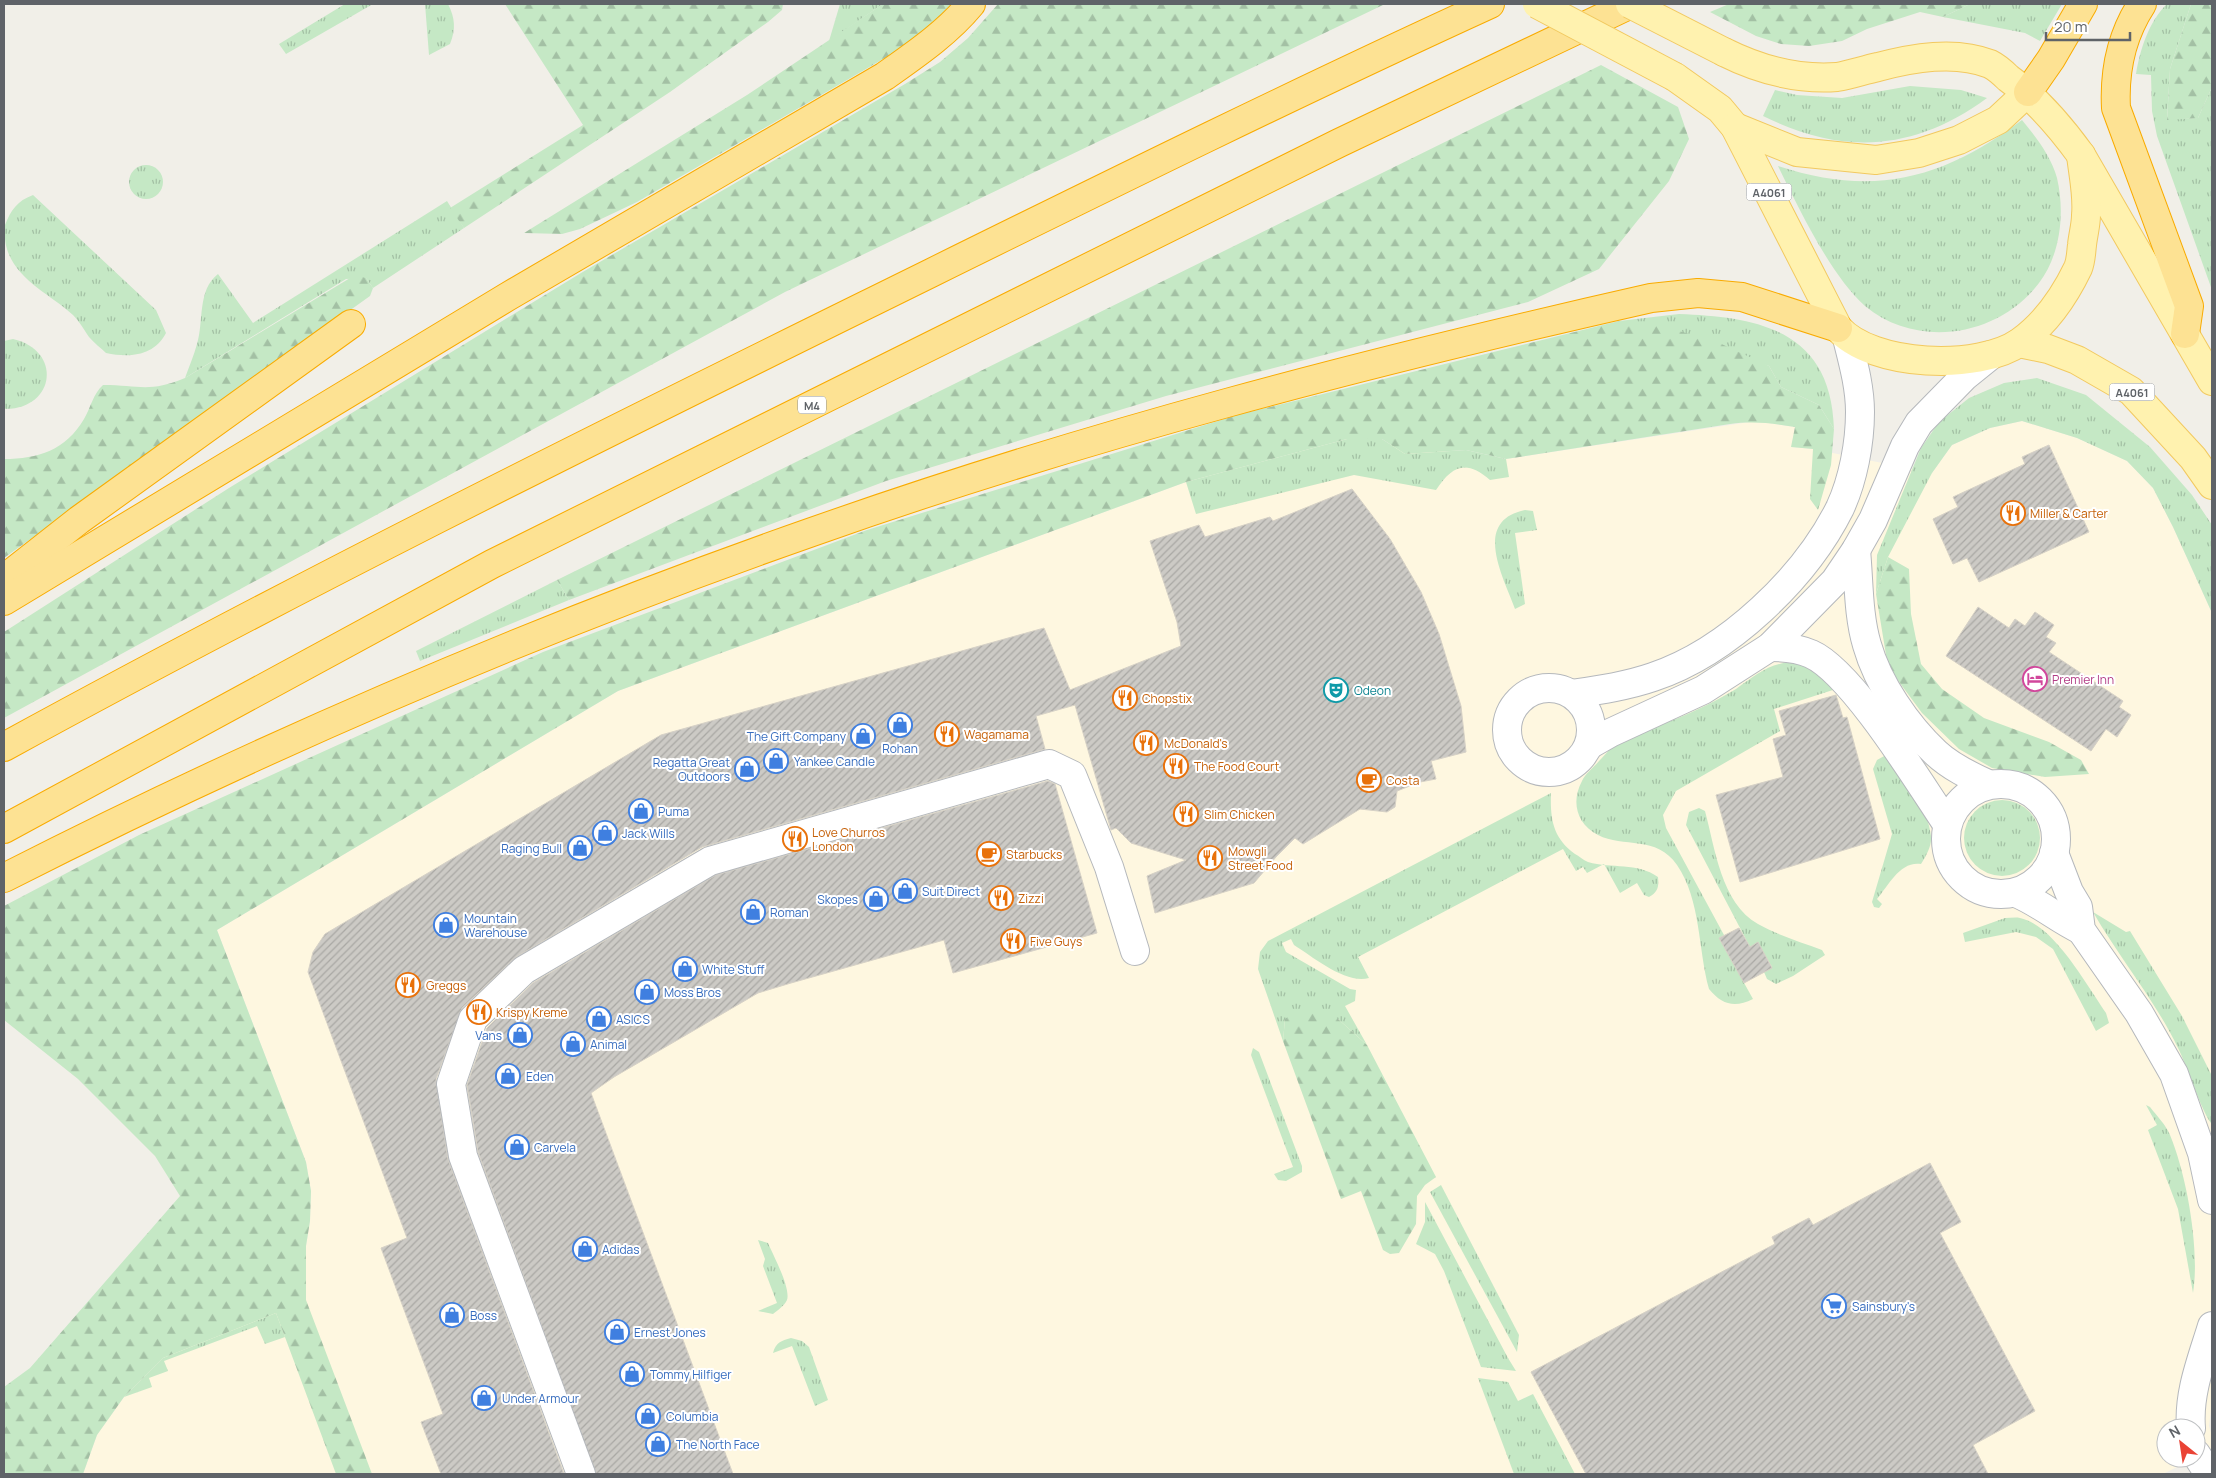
<svg xmlns="http://www.w3.org/2000/svg" width="2216" height="1478" viewBox="0 0 2216 1478" font-family="Manrope,sans-serif">
	<style>
		.commercial { fill: #fef7e0 }
		.grass { fill: url(#grass-tufts) }
		.forest { fill: url(#forest-firs) }
		.building { fill: url(#building-hatch); stroke: #d6d1c6 }
		.lines { fill: none; stroke-linecap: round; stroke-linejoin: round }
		.minor-casing { stroke: #b5b8bc; stroke-width: 30 }
		.major-casing { stroke: #f2c960; stroke-width: 30 }
		.highway-casing { stroke: #f9ab00; stroke-width: 30 }
		.minor { stroke: #fff; stroke-width: 28 }
		.major { stroke: #fff2af; stroke-width: 28 }
		.highway { stroke: #fde293; stroke-width: 28 }
		.major-bridge-casing { stroke: #f2c960; stroke-width: 30; stroke-linecap: butt }
		.major-bridge { stroke: #fff2af; stroke-width: 28 }
		.labels { text-anchor: middle; dominant-baseline: central; stroke-width: 4; stroke-linejoin: round; paint-order: stroke }
		.shield { fill: #fff; stroke: #8f9295; stroke-width: 1 }
		.shield-label { font-size: 11px; font-weight: bold; fill: #5f6368 }
		.food-label { font-size: 12px; fill: #c56008; stroke: #fff; text-anchor: start }
		.hotel-label { font-size: 12px; fill: #b23c85; stroke: #fff; text-anchor: start }
		.culture-label { font-size: 12px; fill: #0d838f; stroke: #fff; text-anchor: start }
		.shop-label { font-size: 12px; fill: #366cbe; stroke: #fff; text-anchor: start }
	</style>
	<defs>
		<pattern id="grass-tufts" width="24" height="20" patternUnits="userSpaceOnUse" patternTransform="scale(1.25)"><rect width="24" height="20" fill="#c5e8c5"/><path d="M3 7l-1-3M5 7V3M7 7l1-3M15 17l-1-3M17 17v-4M19 17l1-3" fill="none" stroke="#a3c0a4"/></pattern>
		<pattern id="forest-firs" width="22" height="20" patternUnits="userSpaceOnUse" patternTransform="scale(1.25)"><rect width="22" height="20" fill="#c5e8c5"/><path d="M5 1l3.5 6h-7zM16 11l3.5 6h-7z" fill="#a3c0a4"/></pattern>
		<pattern id="building-hatch" width="6" height="6" patternUnits="userSpaceOnUse" patternTransform="scale(1.25)"><rect width="6" height="6" fill="#cccac5"/><path d="M-1 1l2-2M0 6l6-6M5 7l2-2" fill="none" stroke="#a9a8a4"/></pattern>
	</defs>
	<rect width="100%" height="100%" fill="#f1efe8"/>
	<!-- commercial -->
	<polygon class="commercial" points="1756,421 1795,427 1792,447 1813,449 1932,473 1952,445 1990,428 2022,421 2077,438 2127,461 2153,488 2173,527 2212,613 2212,1401 2209,1426 2212,1436 2212,1450 2196,1457 2196,1428 2166,1428 2166,1458 2195,1458 2163,1474 83,1474 97,1435 124,1397 163,1358 306,1246 310,1221 311,1191 306,1162 217,930 618,691 1186,482 1347,439 1506,459"/>
	<!-- grass -->
	<g class="grass">
		<polygon points="345,4 373,4 286,54 279,44"/>
		<path d="M425,4H448C455,18 456,29 450,44L429,55Z"/>
		<polygon points="840,4 883,4 829,41"/>
		<polygon points="1970,4 2062,4 2040,41 2025,33 1943,17"/>
		<path d="M2167,4H2191L2170,69L2167,119L2198,118L2212,87V290L2157,136L2152,111L2151,75L2136,74C2140,50 2149,21 2167,4Z"/>
		<path d="M1910,86L1961,90L1987,98C1915,151 1843,156 1763,116L1775,90L1797,95L1842,98Z"/>
		<path d="M2022,120C2036,137 2051,156 2057,178C2065,212 2061,254 2039,283C1999,336 1918,350 1865,306C1831,276 1798,207 1778,166C1873,197 1942,180 2022,120Z"/>
		<circle cx="146" cy="182" r="17"/>
		<path d="M33,195L156,310L166,333C154,356 130,358 106,353C101,348 94,343 89,337C84,330 80,322 73,315C46,290 0,274 5,225C11,210 17,201 33,195Z"/>
		<path d="M447,201L464,228L373,288L366,278L346,279L185,378C189,367 194,355 197,344C204,322 197,290 218,274L253,323Z"/>
		<path d="M1679,314C1762,317 1831,332 1834,429L1819,405L1781,387L1769,366L1619,321Z"/>
		<path d="M13,339C62,350 56,408 6,409L4,408V341Z"/>
		<polygon points="2037,378 2086,395 2150,447 2192,495 2212,525 2212,613 2173,527 2153,488 2127,461 2077,438 2022,421 1990,428 1952,445 1932,473 1888,557 1876,594 1877,555 1921,448 1939,422 1969,398 2004,383"/>
		<path d="M1347,439H1382L1405,454L1466,450L1506,459L1509,477L1490,480C1466,459 1452,466 1436,490L1354,475L1196,514L1186,482Z"/>
		<path d="M1525,510L1533,511L1537,530L1515,533L1525,604L1515,609C1503,576 1472,521 1525,510Z"/>
		<polygon points="557,580 569,600 420,661 416,651"/>
		<path d="M1796,662L1818,674L1836,689L1774,709L1780,731L1676,791L1663,815L1666,828L1724,935L1719,938L1753,999C1735,1008 1722,1005 1709,989C1698,949 1701,900 1677,865C1657,835 1623,848 1598,835C1576,824 1571,801 1582,781C1585,774 1594,767 1599,761C1605,755 1611,747 1618,743C1636,732 1659,726 1678,718C1697,710 1718,700 1736,689C1756,675 1770,662 1796,662Z"/>
		<path d="M1886,755C1902,779 1928,806 1931,836C1932,846 1926,856 1921,864C1900,861 1889,885 1877,899L1882,904L1879,908L1874,907L1872,902L1892,834L1873,769L1877,760Z"/>
		<path d="M1551,793C1550,819 1553,838 1575,854C1579,856 1583,860 1588,862C1612,869 1637,862 1658,877C1659,887 1658,892 1649,897L1644,895L1637,883L1620,893L1604,864L1587,873L1583,867L1576,871L1563,849L1358,957L1369,978C1347,985 1313,957 1294,945L1291,939L1282,943L1286,952L1350,989L1356,990L1355,1001L1345,1006L1367,1045L1338,1019H1285L1283,1041L1258,969L1260,952L1268,941Z"/>
		<circle cx="2002" cy="838" r="38"/>
		<path d="M1699,808L1705,811C1715,848 1721,903 1758,924C1777,935 1801,942 1822,950L1825,955L1793,976L1776,984L1767,979L1764,972L1772,967L1758,943L1750,947L1686,825L1689,812Z"/>
		<path d="M2093,912L2126,932L2130,931L2182,1016L2212,1076V1124C2203,1116 2186,1063 2178,1048C2155,1000 2120,959 2093,912Z"/>
		<path d="M2005,918C2010,918 2016,917 2020,918C2054,925 2087,986 2106,1013L2109,1023L2096,1031L2053,949L2036,937L2016,932L1965,942L1963,933Z"/>
		<polygon points="1253,1048 1259,1052 1302,1166 1302,1172 1286,1181 1278,1180 1274,1174 1293,1167 1251,1055"/>
		<path d="M2146,1105L2150,1107C2157,1116 2166,1125 2170,1135C2187,1176 2200,1250 2193,1293L2178,1209L2148,1130L2157,1125Z"/>
		<polygon points="1441,1185 1519,1335 1517,1352 1430,1192"/>
		<polygon points="1425,1202 1508,1358 1516,1371 1481,1367 1444,1271 1435,1254 1416,1244 1425,1222"/>
		<path d="M758,1240L768,1243C773,1255 791,1288 787,1300C784,1306 778,1310 773,1314L758,1311L777,1303L763,1266L765,1259Z"/>
		<polygon points="276,1313 285,1337 265,1344 257,1326 164,1361 168,1371 149,1378 152,1387 124,1397 163,1358"/>
		<path d="M791,1338L802,1341L809,1347L828,1400L815,1406L792,1346L773,1353C776,1342 781,1341 791,1338Z"/>
		<polygon points="1478,1378 1508,1382 1518,1401 1533,1394 1575,1474 1514,1474"/>
	</g>
	<!-- forest -->
	<g class="forest">
		<polygon points="505,4 783,4 782,10 768,22 670,92 464,228 450,208 583,125"/>
		<polygon points="883,4 952,4 942,18 921,37 637,202 580,229 562,234 524,233 747,95"/>
		<polygon points="998,4 1385,4 785,292 4,718 4,632 229,488 581,273 905,84 940,62 968,38"/>
		<polygon points="1729,4 1970,4 1943,17 1920,12 1867,29 1842,41 1809,46 1781,44 1756,36 1710,12"/>
		<polygon points="2191,4 2212,4 2212,87 2198,118 2167,120 2170,69"/>
		<polygon points="1601,65 1678,107 1689,139 1669,181 1599,269 1528,302 1166,396 886,481 569,600 557,580"/>
		<path d="M355,275L366,278L373,288L370,296L4,558V459C38,459 66,450 84,419C91,407 93,394 103,385C139,385 149,393 185,378Z"/>
		<path d="M1619,321L1657,325L1715,341L1769,366L1781,387L1819,405L1834,429L1831,465L1818,510L1810,499L1813,449L1791,447L1795,427C1772,423 1752,421 1730,424L1506,459L1466,450L1405,454L1382,439H1347L1186,482L618,691L217,930L306,1162L311,1191L310,1221L306,1246V1300L372,1474H336L276,1313L163,1358L124,1397L97,1435L83,1474H4V1387L30,1368L180,1196L155,1156L78,1079L4,1020V906L139,835L543,652L867,530L1237,415Z"/>
		<polygon points="1888,557 1909,569 1911,614 1921,664 1942,689 1984,718 2049,742 2081,760 2089,774 2045,777 1992,768 1959,749 1922,713 1888,667 1876,594"/>
		<polygon points="1298,1009 1338,1019 1367,1045 1436,1177 1425,1185 1417,1196 1416,1224 1399,1253 1390,1254 1383,1250 1361,1191 1341,1199 1283,1041 1285,1019"/>
	</g>
	<!-- building -->
	<g class="building">
		<polygon points="2049,445 2089,532 1979,582 1967,558 1953,564 1933,519 1958,507 1953,497 2025,464 2022,457"/>
		<polygon points="1352,489 1390,539 1421,592 1439,634 1461,706 1466,752 1431,761 1436,779 1420,782 1397,791 1395,807 1387,812 1360,809 1303,844 1295,838 1276,857 1254,883 1155,913 1147,876 1186,860 1131,843 1116,828 1111,830 1075,705 1036,716 1045,749 702,847 516,957 462,1008 436,1079 448,1159 564,1474 441,1474 421,1422 443,1414 381,1248 407,1238 308,972 313,952 325,934 661,735 1044,628 1070,690 1181,646 1177,622 1150,541 1199,525 1205,537 1270,517 1273,521"/>
		<polygon points="1978,607 2009,628 2015,619 2025,626 2035,612 2054,625 2046,637 2056,643 2049,652 2123,701 2119,707 2131,715 2117,737 2106,729 2091,751 1946,656"/>
		<polygon points="1836,695 1843,718 1847,717 1880,839 1740,882 1716,795 1783,777 1773,739 1786,735 1779,711"/>
		<polygon points="1048,781 1055,784 1097,933 953,973 944,940 791,983 758,993 614,1077 591,1093 733,1474 596,1474 478,1152 467,1085 487,1028 533,983 716,875"/>
		<polygon points="1739,928 1750,947 1758,942 1772,968 1744,983 1719,938"/>
		<polygon points="1930,1163 1961,1222 1940,1233 2035,1411 1973,1445 1988,1474 1586,1474 1531,1372 1775,1244 1772,1237 1809,1218 1813,1225"/>
	</g>
	<g class="lines">
		<defs>
			<g id="minor">
				<path d="M1856,550C1859,581 1858,615 1867,645C1878,684 1907,726 1936,753C1951,767 1970,776 1988,784"/>
				<path d="M1770,647C1784,647 1798,648 1811,654C1852,672 1920,784 1947,824"/>
				<circle cx="1549" cy="730" r="42"/>
				<path d="M1572,694C1599,690 1627,686 1653,677C1728,652 1805,578 1840,508C1853,480 1860,443 1860,412C1860,387 1853,362 1847,338"/>
				<polyline points="1589,745 1610,733 1703,690 1770,647 1835,581 1856,550 1873,520 1905,446 1919,423 1965,376 1991,355"/>
				<circle cx="2001" cy="839" r="55"/>
				<polyline points="2054,853 2069,892 2078,907 2081,930 2139,1013 2174,1074 2202,1153 2212,1200"/>
				<path d="M2016,893C2040,903 2058,919 2081,930"/>
				<path d="M2191,1428C2188,1393 2202,1359 2212,1326"/>
				<polyline points="2196,1454 2209,1474"/>
				<polyline points="581,1474 463,1156 451,1084 473,1019 524,970 710,861 1049,764 1072,775 1109,867 1135,951"/>
			</g>
			<g id="major">
				<path d="M1724,52C1760,70 1796,80 1837,77C1850,75 1864,70 1878,67C1912,58 1955,50 1990,64C1996,67 2003,73 2008,78C2037,99 2060,126 2081,155L2212,381"/>
				<path d="M1675,77L1720,109L1735,127L1838,328C1872,367 1979,371 2020,342C2045,324 2065,295 2078,268C2081,261 2081,253 2082,245C2083,235 2086,225 2086,215C2088,196 2083,174 2081,155"/>
				<polyline points="1735,127 1797,152 1876,160 1919,153 1959,140 1998,120 2028,92"/>
				<polyline points="2019,343 2048,349 2077,360 2131,391 2193,458 2212,485"/>
			</g>
			<g id="highway">
				<path d="M2142,4C2121,36 2114,70 2116,108L2189,306L2185,334"/>
				<polyline points="2028,92 2051,59 2083,4"/>
				<polyline points="4,579 79,520 351,324"/>
				<path d="M4,601L507,297L885,76C916,54 947,33 971,4"/>
				<path d="M4,747C287,592 576,448 866,305C1073,203 1280,100 1490,4"/>
				<polyline points="4,829 492,564 1339,143 1631,4"/>
				<path d="M4,878C265,745 535,629 812,532C1086,435 1368,362 1651,298L1698,293L1742,297L1838,328"/>
			</g>
		</defs>
		<!-- minor casing -->
		<use href="#minor" class="minor-casing"/>
		<!-- major casing -->
		<use href="#major" class="major-casing"/>
		<!-- highway casing -->
		<use href="#highway" class="highway-casing"/>
		<!-- minor -->
		<use href="#minor" class="minor"/>
		<!-- major -->
		<use href="#major" class="major"/>
		<!-- highway -->
		<use href="#highway" class="highway"/>
		<defs>
			<g id="major-bridge">
				<polyline points="1537,4 1675,77"/>
				<polyline points="1630,4 1724,52"/>
			</g>
		</defs>
		<!-- major-bridge casing -->
		<use href="#major-bridge" class="major-bridge-casing"/>
		<!-- major-bridge -->
		<use href="#major-bridge" class="major-bridge"/>
	</g>
	<!-- icons -->
	<defs>
		<symbol id="restaurant-ring" viewBox="-11 -11 22 22"><circle r="9.5" fill="#fff" stroke="#e8710a" stroke-width="1.5"/><path d="M-5-6h1v4h1v-4h1v4h1v-4h1v5L-1.5 .5V6h-2V.5L-5-1ZM5-6V6H3V1.5H1.5Q1.5-4 5-6Z" fill="#e8710a"/></symbol>
		<symbol id="hotel-ring" viewBox="-11 -11 22 22"><circle r="9.5" fill="#fff" stroke="#d1479c" stroke-width="1.5"/><path d="M-6-4.5h1.5V1H6V5H4.5V3h-9V5H-6ZM-4 0a1.8 1.8 0 1 1 3.6 0ZM.5 0V-2.5h3Q6-2.5 6 0Z" fill="#d1479c"/></symbol>
		<symbol id="theatre-ring" viewBox="-11 -11 22 22"><circle r="9.5" fill="#fff" stroke="#0f9aa8" stroke-width="1.5"/><path d="M-5-5.5Q0-4 5-5.5V0Q5 5 0 6Q-5 5-5 0ZM-3.3-2.5H-1v1.5H-3.3ZM1-2.5H3.3v1.5H1ZM-2.8 1Q0 5.5 2.8 1Z" fill="#0f9aa8"/></symbol>
		<symbol id="shop-ring" viewBox="-11 -11 22 22"><circle r="9.5" fill="#fff" stroke="#3f7fe0" stroke-width="1.5"/><path d="M-5-2.5h2.3a2.7 3.5 0 0 1 5.4 0H5L5.5 6h-11ZM-1.5-2.5h3a1.5 2.3 0 0 0-3 0Z" fill="#3f7fe0"/></symbol>
		<symbol id="cafe-ring" viewBox="-11 -11 22 22"><circle r="9.5" fill="#fff" stroke="#e8710a" stroke-width="1.5"/><path d="M-5.5-4.5H6V0H3Q3 3.5 0 3.5H-2.5Q-5.5 3.5-5.5 0ZM3-3.2v2h1.7v-2ZM-6 4.5H4V6H-6Z" fill="#e8710a"/></symbol>
		<symbol id="supermarket-ring" viewBox="-11 -11 22 22"><circle r="9.5" fill="#fff" stroke="#3f7fe0" stroke-width="1.5"/><path d="M-6-5.5h2.5l.6 2H6L4.5 2H-2.5L-4.4-4H-6ZM-1.5 3.2a1.3 1.3 0 1 0 .1 0ZM3 3.2a1.3 1.3 0 1 0 .1 0Z" fill="#3f7fe0"/></symbol>
	</defs>
	<g fill-rule="evenodd">
		<use href="#restaurant-ring" x="1999" y="499" width="28" height="28"/>
		<use href="#hotel-ring" x="2021" y="665" width="28" height="28"/>
		<use href="#theatre-ring" x="1322" y="676" width="28" height="28"/>
		<use href="#restaurant-ring" x="1111" y="684" width="28" height="28"/>
		<use href="#shop-ring" x="886" y="711" width="28" height="28"/>
		<use href="#restaurant-ring" x="933" y="720" width="28" height="28"/>
		<use href="#shop-ring" x="849" y="722" width="28" height="28"/>
		<use href="#restaurant-ring" x="1132" y="729" width="28" height="28"/>
		<use href="#shop-ring" x="762" y="747" width="28" height="28"/>
		<use href="#restaurant-ring" x="1162" y="752" width="28" height="28"/>
		<use href="#shop-ring" x="733" y="755" width="28" height="28"/>
		<use href="#cafe-ring" x="1355" y="766" width="28" height="28"/>
		<use href="#shop-ring" x="627" y="797" width="28" height="28"/>
		<use href="#restaurant-ring" x="1172" y="800" width="28" height="28"/>
		<use href="#shop-ring" x="591" y="819" width="28" height="28"/>
		<use href="#restaurant-ring" x="781" y="825" width="28" height="28"/>
		<use href="#shop-ring" x="566" y="834" width="28" height="28"/>
		<use href="#cafe-ring" x="975" y="840" width="28" height="28"/>
		<use href="#restaurant-ring" x="1196" y="844" width="28" height="28"/>
		<use href="#shop-ring" x="891" y="877" width="28" height="28"/>
		<use href="#restaurant-ring" x="987" y="884" width="28" height="28"/>
		<use href="#shop-ring" x="862" y="885" width="28" height="28"/>
		<use href="#shop-ring" x="739" y="898" width="28" height="28"/>
		<use href="#shop-ring" x="432" y="911" width="28" height="28"/>
		<use href="#restaurant-ring" x="999" y="927" width="28" height="28"/>
		<use href="#shop-ring" x="671" y="955" width="28" height="28"/>
		<use href="#restaurant-ring" x="394" y="971" width="28" height="28"/>
		<use href="#shop-ring" x="633" y="978" width="28" height="28"/>
		<use href="#restaurant-ring" x="465" y="998" width="28" height="28"/>
		<use href="#shop-ring" x="585" y="1005" width="28" height="28"/>
		<use href="#shop-ring" x="506" y="1021" width="28" height="28"/>
		<use href="#shop-ring" x="559" y="1030" width="28" height="28"/>
		<use href="#shop-ring" x="494" y="1062" width="28" height="28"/>
		<use href="#shop-ring" x="503" y="1133" width="28" height="28"/>
		<use href="#shop-ring" x="571" y="1235" width="28" height="28"/>
		<use href="#supermarket-ring" x="1820" y="1292" width="28" height="28"/>
		<use href="#shop-ring" x="438" y="1301" width="28" height="28"/>
		<use href="#shop-ring" x="603" y="1318" width="28" height="28"/>
		<use href="#shop-ring" x="618" y="1360" width="28" height="28"/>
		<use href="#shop-ring" x="470" y="1384" width="28" height="28"/>
		<use href="#shop-ring" x="634" y="1402" width="28" height="28"/>
		<use href="#shop-ring" x="644" y="1430" width="28" height="28"/>
	</g>
	<g class="labels">
		<!-- shield labels -->
		<g class="shield">
			<rect x="1746.5" y="183.5" width="45" height="17" rx="4"/>
			<rect x="2109.5" y="383.5" width="45" height="17" rx="4"/>
			<rect x="798" y="396.5" width="28" height="17" rx="4"/>
		</g>
		<g class="shield-label">
			<text x="1769" y="192">A4061</text>
			<text x="2132" y="392">A4061</text>
			<text x="812" y="405">M4</text>
		</g>
		<!-- food labels -->
		<g class="food-label">
			<text x="2030" y="513">Miller &amp; Carter</text>
			<text x="1142" y="698">Chopstix</text>
			<text x="964" y="734">Wagamama</text>
			<text x="1164" y="743">McDonald's</text>
			<text x="1194" y="766">The Food Court</text>
			<text x="1386" y="780">Costa</text>
			<text x="1204" y="814">Slim Chicken</text>
			<text x="812" y="832">Love Churros<tspan x="812" dy="14">London</tspan></text>
			<text x="1228" y="851">Mowgli<tspan x="1228" dy="14">Street Food</tspan></text>
			<text x="1006" y="854">Starbucks</text>
			<text x="1018" y="898">Zizzi</text>
			<text x="1030" y="941">Five Guys</text>
			<text x="426" y="985">Greggs</text>
			<text x="496" y="1012">Krispy Kreme</text>
		</g>
		<!-- hotel labels -->
		<g class="hotel-label">
			<text x="2052" y="679">Premier Inn</text>
		</g>
		<!-- culture labels -->
		<g class="culture-label">
			<text x="1354" y="690">Odeon</text>
		</g>
		<!-- shop labels -->
		<g class="shop-label">
			<text x="846" y="736" text-anchor="end">The Gift Company</text>
			<text x="900" y="748" text-anchor="middle">Rohan</text>
			<text x="794" y="761">Yankee Candle</text>
			<text x="730" y="762" text-anchor="end">Regatta Great<tspan x="730" dy="14">Outdoors</tspan></text>
			<text x="658" y="811">Puma</text>
			<text x="622" y="833">Jack Wills</text>
			<text x="562" y="848" text-anchor="end">Raging Bull</text>
			<text x="922" y="891">Suit Direct</text>
			<text x="858" y="899" text-anchor="end">Skopes</text>
			<text x="770" y="912">Roman</text>
			<text x="464" y="918">Mountain<tspan x="464" dy="14">Warehouse</tspan></text>
			<text x="702" y="969">White Stuff</text>
			<text x="664" y="992">Moss Bros</text>
			<text x="616" y="1019">ASICS</text>
			<text x="502" y="1035" text-anchor="end">Vans</text>
			<text x="590" y="1044">Animal</text>
			<text x="526" y="1076">Eden</text>
			<text x="534" y="1147">Carvela</text>
			<text x="602" y="1249">Adidas</text>
			<text x="1852" y="1306">Sainsbury's</text>
			<text x="470" y="1315">Boss</text>
			<text x="634" y="1332">Ernest Jones</text>
			<text x="650" y="1374">Tommy Hilfiger</text>
			<text x="502" y="1398">Under Armour</text>
			<text x="666" y="1416">Columbia</text>
			<text x="676" y="1444">The North Face</text>
		</g>
	</g>
	<!-- border -->
	<rect width="2216" height="1478" fill="none" stroke="#5f6368" stroke-width="10"/>
	<!-- north arrow -->
	<g transform="translate(2181 1443) rotate(330)"><circle r="24" fill="#ffffff" stroke="#bfc1c3"/>
	<path d="M0-4L9 19L0 12L-9 19Z" fill="#ea4335"/>
	<text y="-8" font-size="14" font-weight="bold" text-anchor="middle" fill="#5f6368">N</text>
	</g>
	<!-- scale -->
	<path d="M2046 32v8h84v-8" fill="none" stroke="#5f6368" stroke-width="2.5"/>
	<text x="2054" y="32" font-size="15" fill="#5f6368" stroke="#ffffff" stroke-width="4" paint-order="stroke">20 m</text>
</svg>
